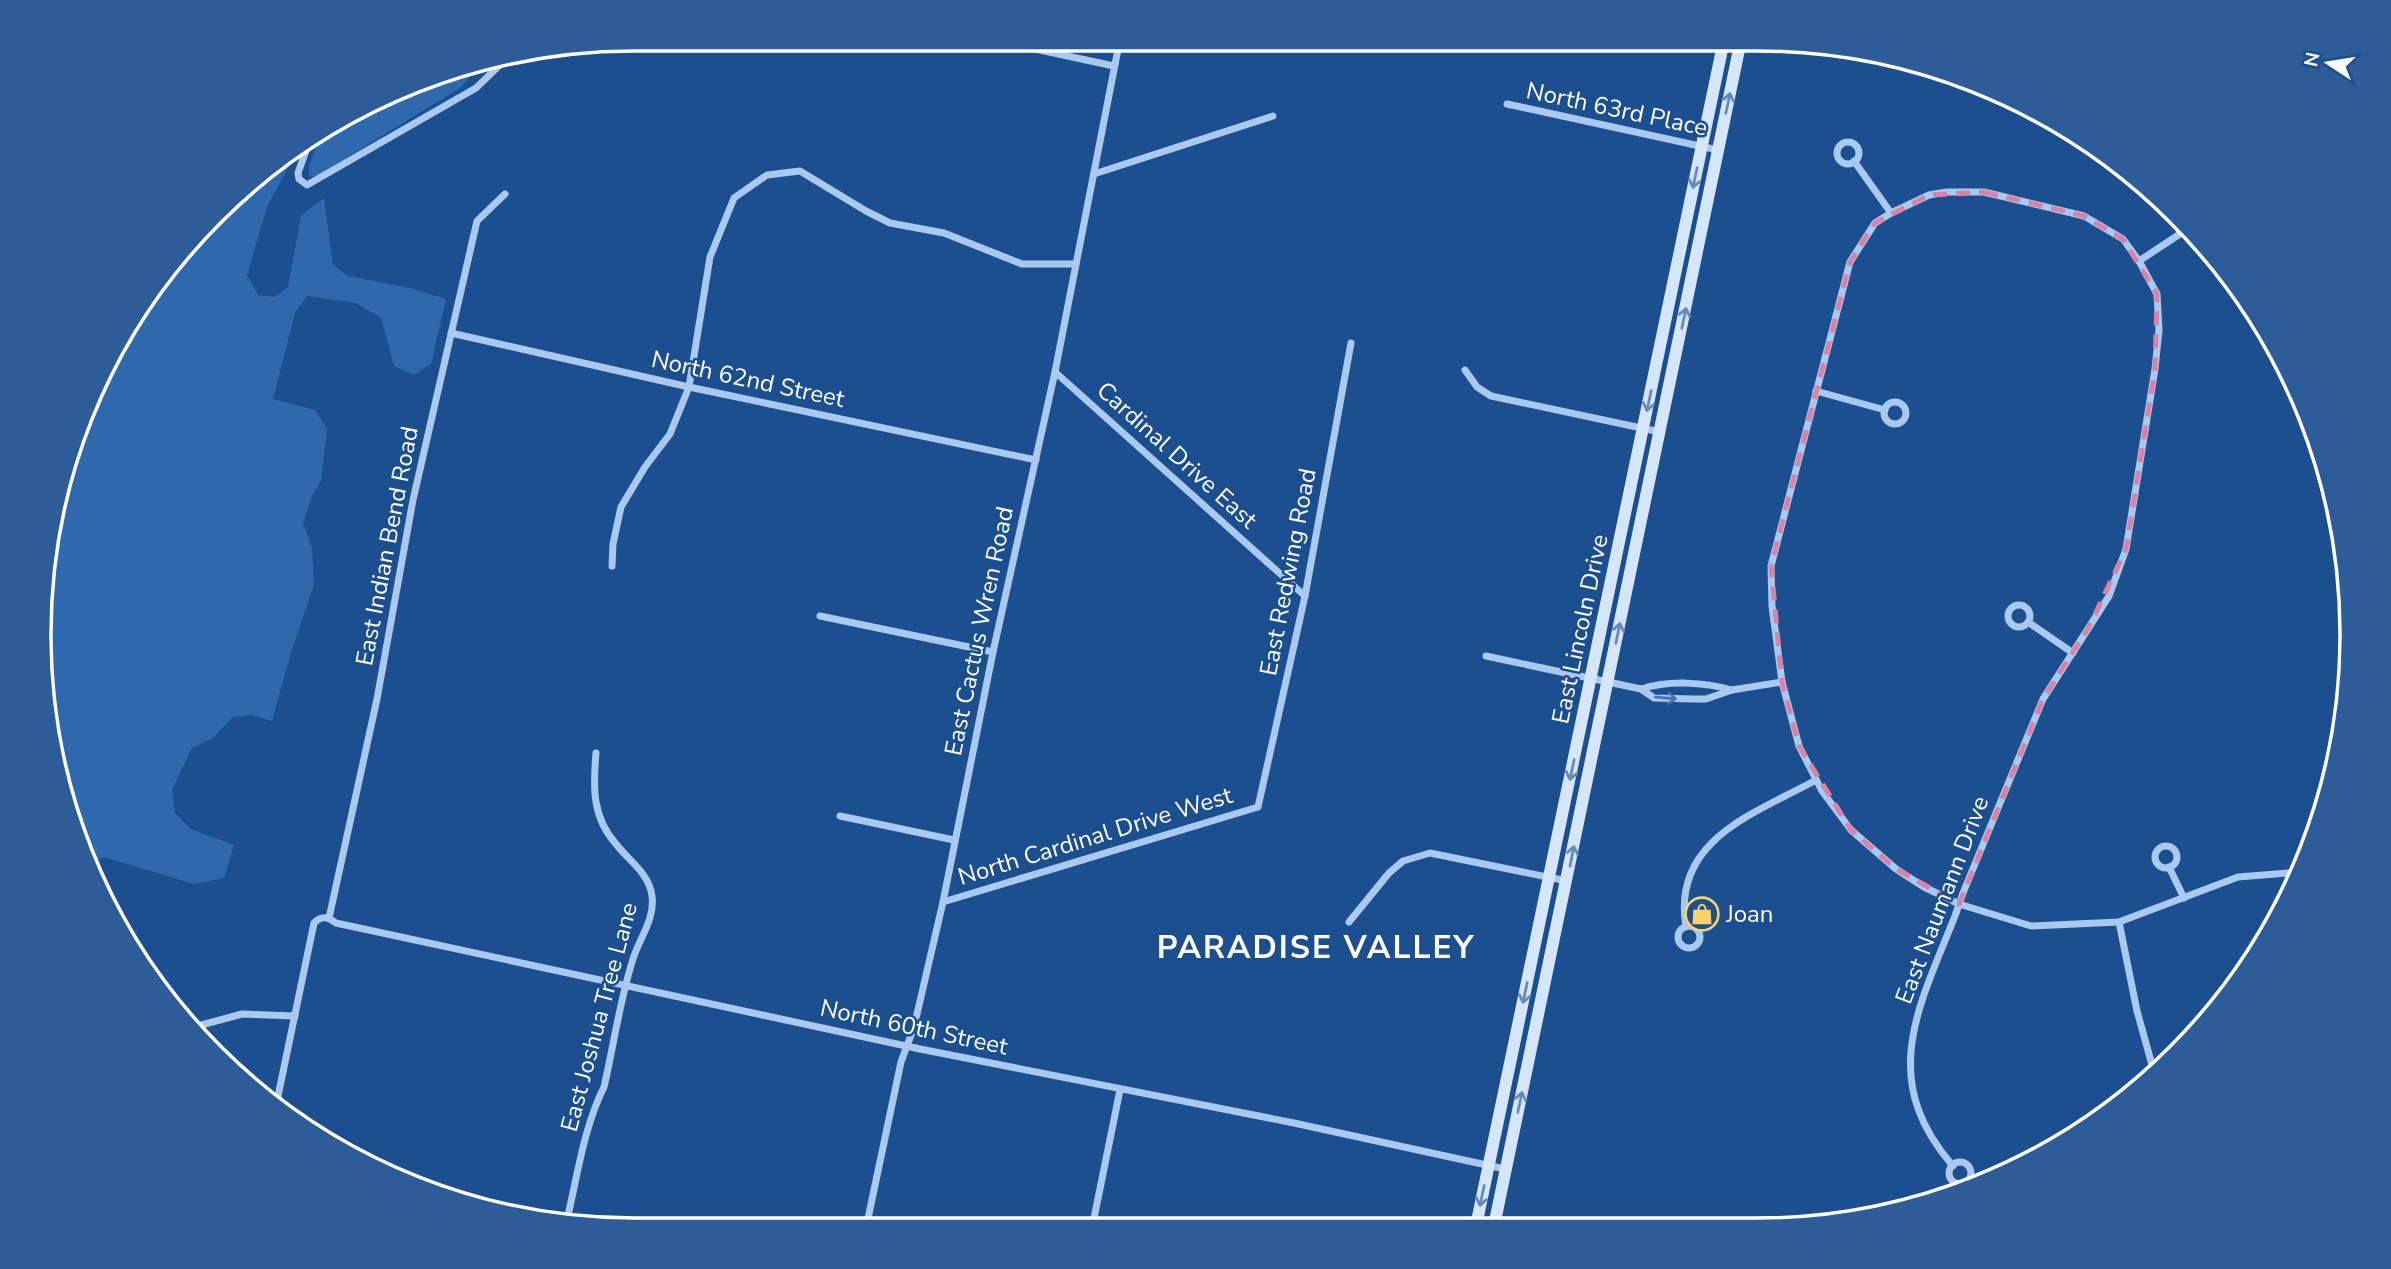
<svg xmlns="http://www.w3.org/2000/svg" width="2391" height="1269" viewBox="0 0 2391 1269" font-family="'Nunito Sans',sans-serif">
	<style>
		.green { fill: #2e69ad }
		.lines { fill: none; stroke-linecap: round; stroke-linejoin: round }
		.minor { stroke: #a9c9ee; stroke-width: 7 }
		.secondary { stroke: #d6e6fa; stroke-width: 12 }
		.oneway { stroke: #668bba }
		.oneway2 { stroke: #4674ac }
		.marked { fill: none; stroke: #dd80a5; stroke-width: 5; stroke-dasharray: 14 9; stroke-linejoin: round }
		.labels { text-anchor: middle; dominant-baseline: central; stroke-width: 5; stroke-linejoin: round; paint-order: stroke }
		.street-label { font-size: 24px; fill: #fff; stroke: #1b4f8f }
		.poi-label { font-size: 24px; fill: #fff; stroke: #1b4f8f; text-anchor: start }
		.district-label { font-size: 32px; font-weight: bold; letter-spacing: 2px; fill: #fff; stroke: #1b4f8f }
		.rim { fill: none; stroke: #fff; stroke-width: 3.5 }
	</style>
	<rect width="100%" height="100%" fill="#1b4f8f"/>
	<!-- green -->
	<g class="green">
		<polygon points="475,65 469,78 460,88 315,177 309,176 309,166 320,136 443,70"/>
		<polygon points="299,147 267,207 247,275 258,295 274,297 288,287 301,215 324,198 333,265 348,276 410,288 446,299 431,364 414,375 394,366 381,318 356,303 307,296 295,313 273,399 315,410 327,429 321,481 313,494 303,522 312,548 314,585 291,653 272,721 251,715 233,717 213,738 192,748 172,790 175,813 191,829 234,845 224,878 194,884 104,857 86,866 40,674 59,481 139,304 271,162"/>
	</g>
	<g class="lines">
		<!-- minor -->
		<g class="minor">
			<polyline points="988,39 1114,66"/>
			<polyline points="1507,104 1718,150"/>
			<polyline points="309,142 298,173 299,179 307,185 476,88 505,60"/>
			<circle cx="1848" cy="153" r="11"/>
			<polyline points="1854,161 1891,213"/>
			<polyline points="1094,174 1273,116"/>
			<polyline points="2185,223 2188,233 2199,236"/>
			<polyline points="2139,261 2186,230"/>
			<polyline points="451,333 689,387 1036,460"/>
			<polyline points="1465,370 1477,387 1491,396 1660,432"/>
			<polyline points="1055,372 1305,596"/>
			<polyline points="1816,391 1885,410"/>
			<circle cx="1895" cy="413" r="11"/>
			<polyline points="2347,554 2347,596 2349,605"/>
			<polyline points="612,566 613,544 621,507 645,467 670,434 689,387 710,257 734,198 767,175 800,171 866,211 890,223 944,233 1022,264 1076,264"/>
			<circle cx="2019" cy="616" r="11"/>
			<polyline points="820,616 993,652"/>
			<polyline points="2028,622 2073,653"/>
			<polyline points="1486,656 1641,689 1654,698 1694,699 1706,699 1732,690 1782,682"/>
			<path d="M1641,689C1669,680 1704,682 1732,690"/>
			<polyline points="840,816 954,840"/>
			<circle cx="2166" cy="857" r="11"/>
			<polyline points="2169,867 2184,898"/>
			<polyline points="943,902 1258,807 1305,596 1351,343"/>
			<polyline points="329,918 377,699 413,500 477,221 505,194"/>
			<polyline points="1349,922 1389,873 1403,861 1430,853 1567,881"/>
			<polyline points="2119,922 2137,1011 2154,1072"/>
			<circle cx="1689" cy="937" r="11"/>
			<path d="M1686,927C1671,840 1754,814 1816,780"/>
			<polyline points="190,1028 242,1014 295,1016"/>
			<path d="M277,1101L314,923C322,915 328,917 336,923L920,1049L1294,1123L1505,1169"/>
			<circle cx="1960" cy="1173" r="11"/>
			<path d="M1953,1166C1877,1079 1919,1007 1955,916L1963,893L2043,699L2109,596L2126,549L2155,369L2159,330L2157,294L2139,261L2123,239L2084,216L1984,192H1947L1929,195L1891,213L1875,223L1850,262L1771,566L1772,606L1782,682L1799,746L1822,791L1851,830L1896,869L1924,887L1959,904L2031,926L2119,922L2238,877L2301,872"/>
			<path d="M566,1224C577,1179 583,1129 604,1087C614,1044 620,998 634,956C641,936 655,918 652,896C649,873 629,861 616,844C592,817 593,787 596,753"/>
			<polyline points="866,1228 901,1062 914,1027 943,902 993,652 1055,372 1120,39"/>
			<polyline points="1092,1228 1120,1090"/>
		</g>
		<!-- secondary -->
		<g class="secondary">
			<polyline points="1476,1226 1724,40"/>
			<polyline points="1494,1226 1741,40"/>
		</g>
	</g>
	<!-- one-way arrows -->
	<defs><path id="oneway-shaft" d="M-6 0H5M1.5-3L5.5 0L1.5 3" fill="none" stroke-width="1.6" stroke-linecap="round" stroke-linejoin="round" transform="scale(1.75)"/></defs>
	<g class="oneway">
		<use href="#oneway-shaft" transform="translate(1728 103) rotate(-78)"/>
		<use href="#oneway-shaft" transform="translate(1695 178) rotate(102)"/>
		<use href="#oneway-shaft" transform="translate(1684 318) rotate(-78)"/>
		<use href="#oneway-shaft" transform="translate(1649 401) rotate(102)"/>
		<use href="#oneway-shaft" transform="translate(1618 633) rotate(-78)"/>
		<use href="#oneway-shaft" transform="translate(1572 770) rotate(102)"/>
		<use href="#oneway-shaft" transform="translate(1572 856) rotate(-79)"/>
		<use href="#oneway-shaft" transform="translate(1525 993) rotate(102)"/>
		<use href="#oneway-shaft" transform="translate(1520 1102) rotate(-78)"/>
		<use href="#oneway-shaft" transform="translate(1482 1196) rotate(102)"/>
	</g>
	<use class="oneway2" href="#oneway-shaft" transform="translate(1666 698) rotate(5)"/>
	<!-- marked area -->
	<path class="marked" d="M1984,192L2084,216L2123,239L2157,294L2155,369L2126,549L2089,627L2043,699L1959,904L1896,869L1851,830L1799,746L1782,682L1771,566L1850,262L1875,223L1929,195Z"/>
	<!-- icons -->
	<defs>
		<symbol id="shop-ring" viewBox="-11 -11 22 22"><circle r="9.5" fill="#1b4f8f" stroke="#ffd166" stroke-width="1.5"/><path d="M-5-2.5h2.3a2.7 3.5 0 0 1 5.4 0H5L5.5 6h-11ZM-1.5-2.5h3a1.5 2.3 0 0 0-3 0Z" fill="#ffd166"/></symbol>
	</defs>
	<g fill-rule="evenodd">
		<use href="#shop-ring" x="1683" y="895" width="38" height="38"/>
	</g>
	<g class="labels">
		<!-- street labels -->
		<g class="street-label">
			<text transform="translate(1617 109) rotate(12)">North 63rd Place</text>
			<text transform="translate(748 379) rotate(12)">North 62nd Street</text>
			<text transform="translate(1177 455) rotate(42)">Cardinal Drive East</text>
			<text transform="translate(387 546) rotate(-79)">East Indian Bend Road</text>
			<text transform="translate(1288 572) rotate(-79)">East Redwing Road</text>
			<text transform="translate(1580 629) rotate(-78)">East Lincoln Drive</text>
			<text transform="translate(979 631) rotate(-78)">East Cactus Wren Road</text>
			<text transform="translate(1095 836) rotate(-17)">North Cardinal Drive West</text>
			<text transform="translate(1942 900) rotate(-69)">East Naumann Drive</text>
			<text transform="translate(599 1017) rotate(-75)">East Joshua Tree Lane</text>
			<text transform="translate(914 1027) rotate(12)">North 60th Street</text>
		</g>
		<!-- poi labels -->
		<g class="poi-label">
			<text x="1726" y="914">Joan</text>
		</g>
		<!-- district labels -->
		<g class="district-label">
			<text x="1316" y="947">PARADISE VALLEY</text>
		</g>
	</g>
	<!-- crop -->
	<path d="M0 0H2391V1269H0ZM634 51H1757A583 583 0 0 1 2340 634V635A583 583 0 0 1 1757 1218H634A583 583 0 0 1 51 635V634A583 583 0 0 1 634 51Z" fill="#2d5d98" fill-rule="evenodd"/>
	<path class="rim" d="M634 51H1757A583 583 0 0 1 2340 634V635A583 583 0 0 1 1757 1218H634A583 583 0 0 1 51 635V634A583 583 0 0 1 634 51Z"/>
	<!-- north arrow -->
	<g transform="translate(2328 63) rotate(282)" stroke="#1b4f8f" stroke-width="5" paint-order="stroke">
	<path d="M0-5L12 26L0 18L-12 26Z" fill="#ffffff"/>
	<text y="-10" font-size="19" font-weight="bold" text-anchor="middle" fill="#ffffff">N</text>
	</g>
</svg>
